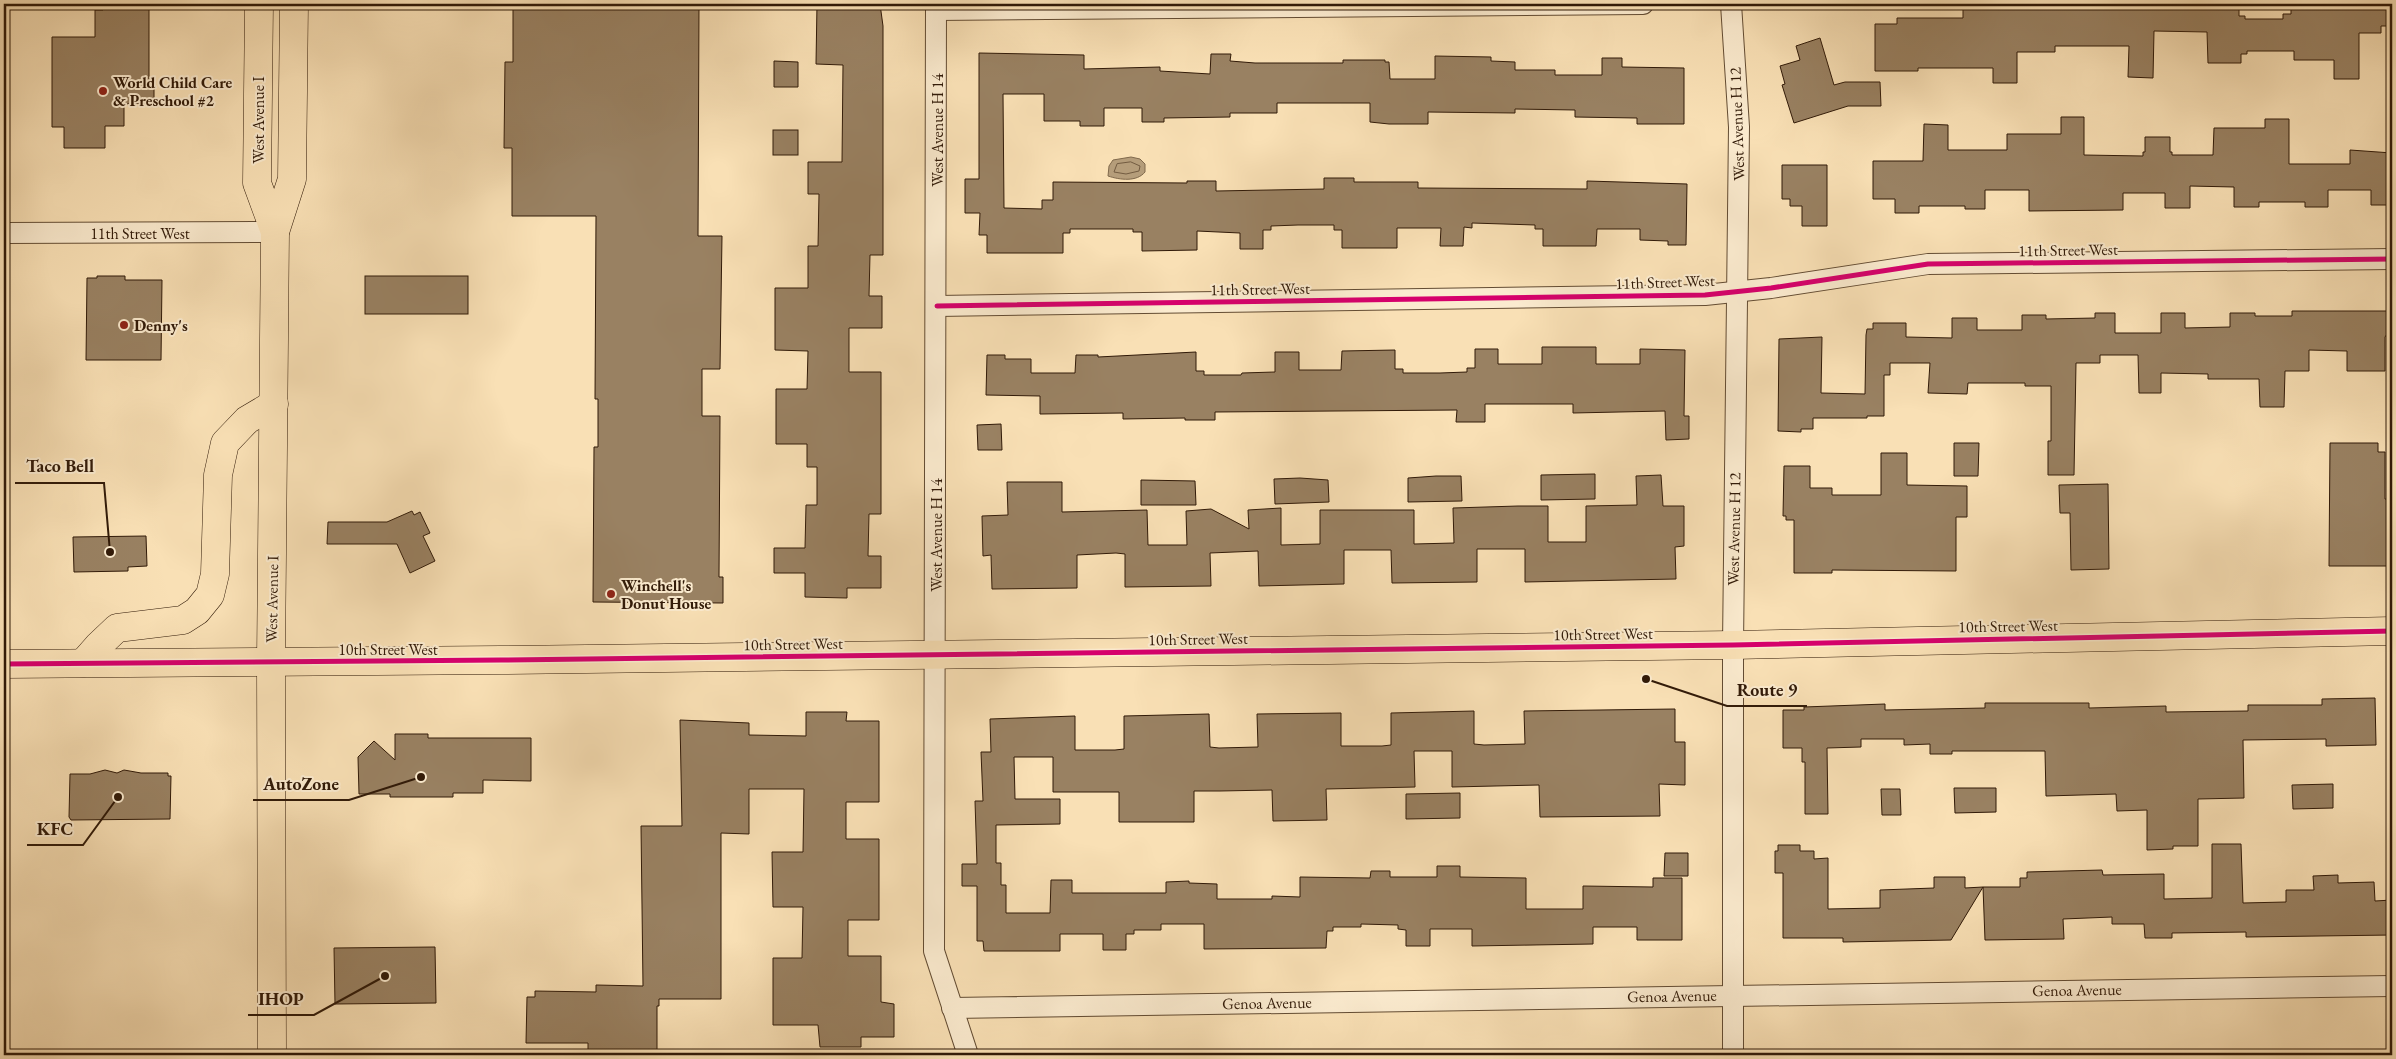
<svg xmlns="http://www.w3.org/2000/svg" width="2396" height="1059" viewBox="0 0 2396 1059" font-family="'EB Garamond',serif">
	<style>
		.water { fill: #b59d7a; stroke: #80694c }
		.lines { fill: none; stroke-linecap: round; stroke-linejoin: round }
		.shore { stroke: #735c41; stroke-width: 1 }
		.building { fill: #998162; stroke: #311a08 }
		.minor-casing { stroke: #634c33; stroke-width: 22 }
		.primary-casing { stroke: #311a08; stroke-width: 29 }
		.minor { stroke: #fbebcf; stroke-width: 20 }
		.primary { stroke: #f9e0b5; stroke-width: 28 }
		.cycleway-casing { stroke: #fbebcf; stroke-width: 8 }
		.cycleway { stroke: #d6006c; stroke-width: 5 }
		.poi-dot { fill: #8f2418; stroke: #fbebcf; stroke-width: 2 }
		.labels { text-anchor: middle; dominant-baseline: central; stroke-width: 4; stroke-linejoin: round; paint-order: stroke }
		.poi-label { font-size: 16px; font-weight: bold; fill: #311a08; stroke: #fbebcf; text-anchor: start }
		.street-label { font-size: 16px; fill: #311a08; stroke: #fbebcf }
		.leader { fill: none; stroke: #311a08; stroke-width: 2 }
		.callout-dot { fill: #311a08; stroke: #fbebcf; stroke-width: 2 }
		.callout-label { font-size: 18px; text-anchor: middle; font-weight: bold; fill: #311a08; stroke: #fbebcf; stroke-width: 4; stroke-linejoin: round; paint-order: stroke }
	</style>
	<rect width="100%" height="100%" fill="#f9e0b5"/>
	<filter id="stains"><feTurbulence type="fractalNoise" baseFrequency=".004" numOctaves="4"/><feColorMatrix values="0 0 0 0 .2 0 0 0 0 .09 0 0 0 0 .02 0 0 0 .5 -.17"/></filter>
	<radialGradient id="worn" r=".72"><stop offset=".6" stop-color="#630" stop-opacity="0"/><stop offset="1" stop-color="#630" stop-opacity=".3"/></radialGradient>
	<!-- water -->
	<path class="water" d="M1131,157L1140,159L1145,164V172C1137,182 1120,180 1108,176L1109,166L1113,160Z"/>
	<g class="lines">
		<!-- shore -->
		<polygon class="shore" points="1131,162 1140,166 1139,171 1126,174 1114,172 1117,164"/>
	</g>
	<!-- building -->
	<g class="building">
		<polygon points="103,4 149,4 149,79 154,79 154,103 124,104 124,126 105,126 105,148 64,148 64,127 52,127 52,37 95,37 95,10 103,10"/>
		<polygon points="513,4 699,4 698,236 722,236 720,369 702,369 702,416 720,416 719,577 723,577 723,603 593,602 594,447 598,447 598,399 595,399 596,216 512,216 512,148 504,148 505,62 513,62"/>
		<polygon points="817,4 880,4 883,26 883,255 870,255 869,296 882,296 882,328 849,328 849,372 881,372 881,514 869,514 868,556 881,556 881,588 847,588 847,598 805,597 805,573 774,573 774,548 805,548 806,505 817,505 817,467 807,467 807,444 776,444 776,389 807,389 808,351 775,350 775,288 808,288 808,246 818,246 819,194 808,194 808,162 842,162 843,65 816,64"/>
		<polygon points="1963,4 2056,4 2056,6 2225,4 2224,9 2239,9 2239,16 2245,16 2245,19 2283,19 2283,14 2291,14 2291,9 2304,9 2304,4 2392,4 2392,26 2381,26 2381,33 2359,33 2359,79 2334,79 2334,60 2294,60 2294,51 2247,51 2247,54 2241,54 2241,63 2208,63 2207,32 2154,31 2153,78 2128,77 2129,46 2055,46 2055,52 2017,52 2017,83 1993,83 1993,68 1918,68 1918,71 1875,71 1875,24 1897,24 1897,18 1963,18"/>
		<polygon points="1820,38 1834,85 1845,82 1880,82 1881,106 1848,106 1794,123 1782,85 1785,84 1780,66 1800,60 1796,46"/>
		<polygon points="979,53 1084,55 1084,69 1160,67 1160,71 1210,74 1211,54 1231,54 1230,61 1255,63 1343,63 1343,60 1385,60 1385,62 1389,62 1390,79 1435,79 1435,56 1491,57 1491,61 1515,62 1515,70 1555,70 1555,75 1602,75 1602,58 1622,58 1622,67 1684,68 1684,124 1637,124 1637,118 1575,117 1575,110 1515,109 1515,113 1428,112 1428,124 1389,124 1370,122 1370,103 1277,103 1277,113 1230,113 1230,117 1164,118 1164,122 1142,122 1142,108 1104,108 1104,126 1080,126 1080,121 1044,121 1044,94 1003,94 1004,208 1042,209 1042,200 1053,200 1053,182 1187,183 1187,181 1216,181 1216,191 1324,189 1324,178 1354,178 1354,182 1418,182 1418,188 1587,189 1587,181 1687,184 1686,245 1668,245 1668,241 1640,240 1640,229 1597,229 1596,246 1543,246 1543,229 1535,229 1535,225 1472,223 1472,228 1464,227 1463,246 1440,246 1441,228 1397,228 1397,248 1342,248 1342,230 1334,230 1334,225 1298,225 1271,226 1271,230 1263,230 1263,249 1240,249 1240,233 1197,231 1197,250 1142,251 1142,232 1133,232 1133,229 1070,229 1070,233 1063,233 1063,253 987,253 987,235 979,235 980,213 965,213 965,179 979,179"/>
		<polygon points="774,61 798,62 798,87 774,87"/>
		<polygon points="2061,117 2084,117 2084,155 2143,156 2143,152 2145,152 2145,137 2170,137 2170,152 2172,152 2172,155 2213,155 2214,128 2265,128 2265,119 2289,119 2289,164 2350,164 2350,150 2392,153 2392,205 2371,205 2371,190 2328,190 2328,207 2305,207 2305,202 2259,202 2259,207 2234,207 2234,187 2190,186 2190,208 2165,208 2165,193 2123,193 2123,210 2029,211 2029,190 1985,190 1985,209 1965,209 1965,206 1919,206 1919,213 1895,213 1895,199 1873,199 1873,161 1923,161 1924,124 1948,125 1948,150 2007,150 2007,134 2061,134"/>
		<rect x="773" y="130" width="25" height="25"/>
		<polygon points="1782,165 1827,165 1827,226 1802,226 1802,206 1790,206 1790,199 1782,199"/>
		<polygon points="97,276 125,276 125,280 162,280 161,360 86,360 87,278 97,278"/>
		<rect x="365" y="276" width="103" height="38"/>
		<polygon points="2292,311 2392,311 2392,334 2387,334 2385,337 2385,371 2347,371 2347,351 2309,350 2309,371 2285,371 2284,407 2260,407 2259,379 2208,379 2208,374 2161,373 2161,393 2139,393 2138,355 2100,355 2100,363 2076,363 2074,475 2048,475 2048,441 2051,441 2051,386 2025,386 2025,383 1968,383 1967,394 1928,393 1930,363 1890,363 1890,375 1884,375 1884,416 1867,416 1867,418 1813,418 1813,429 1801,429 1801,432 1778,431 1779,339 1822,337 1821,393 1865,394 1866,335 1867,329 1873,329 1873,323 1906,323 1906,337 1952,338 1952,318 1977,318 1977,330 2022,330 2022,315 2046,315 2046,319 2095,318 2095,313 2115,313 2115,333 2161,333 2161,313 2185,313 2185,328 2230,327 2230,313 2255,313 2255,316 2292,316"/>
		<polygon points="1542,347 1596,347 1596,364 1640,364 1640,349 1685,350 1684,416 1689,416 1689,439 1666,440 1665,411 1573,413 1573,404 1485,404 1485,422 1456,422 1457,410 1215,412 1215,420 1185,420 1185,418 1123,419 1123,413 1040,414 1040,396 986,395 987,355 1005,355 1005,359 1031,359 1031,373 1075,373 1076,355 1098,355 1098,357 1196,352 1196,371 1204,371 1204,375 1241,375 1242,373 1275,372 1275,352 1299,352 1299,370 1341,370 1342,351 1395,350 1395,369 1403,369 1403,373 1440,373 1467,372 1467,368 1475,368 1475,349 1498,349 1498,364 1542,364"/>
		<polygon points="1001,424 1002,450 978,450 977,425"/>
		<polygon points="1954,443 1979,443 1978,476 1954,476"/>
		<polygon points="2330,443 2378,443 2378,452 2385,452 2385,499 2392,499 2391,566 2329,566"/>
		<polygon points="1881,453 1907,453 1907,485 1967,486 1967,517 1956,517 1956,571 1832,570 1832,573 1794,573 1794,520 1786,520 1786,516 1783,516 1784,466 1810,466 1810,488 1832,488 1832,495 1881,495"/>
		<polygon points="1595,474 1595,499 1541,500 1541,475"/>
		<polygon points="1661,475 1663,506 1684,506 1684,546 1675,547 1676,579 1525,582 1525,549 1477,549 1477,582 1392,583 1391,550 1344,550 1344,584 1259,586 1258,551 1210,553 1211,586 1125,587 1125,554 1116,553 1077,555 1077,588 992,589 991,555 983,556 982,516 1008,515 1007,482 1062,482 1062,512 1147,510 1148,545 1187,545 1186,511 1211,509 1249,529 1248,510 1281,508 1281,545 1320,544 1320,510 1414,510 1414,544 1454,543 1453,508 1518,506 1548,506 1548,542 1586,542 1586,506 1637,505 1636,476"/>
		<polygon points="1436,476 1461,476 1462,501 1408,502 1408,478"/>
		<polygon points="1300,478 1328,480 1329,502 1275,504 1274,479"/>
		<polygon points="1141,480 1195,481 1196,505 1141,505"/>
		<polygon points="2108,484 2109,569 2071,570 2070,513 2060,513 2059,485"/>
		<polygon points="412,511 414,515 420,512 430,533 423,536 435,561 410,573 397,544 327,544 328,522 387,522"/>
		<polygon points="146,536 147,566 128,567 128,571 74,572 73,537"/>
		<polygon points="2375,698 2376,745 2326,746 2326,739 2243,740 2244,798 2198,799 2198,846 2173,846 2173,849 2147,850 2147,810 2117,811 2116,794 2046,796 2045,751 1952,751 1952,754 1930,754 1930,744 1904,745 1904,739 1861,739 1861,747 1827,748 1828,814 1805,814 1805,762 1802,762 1802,748 1783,748 1783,710 1804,710 1804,707 1885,704 1885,710 1985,708 1985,703 2089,703 2089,708 2166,706 2166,712 2248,711 2248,705 2322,705 2322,699"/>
		<polygon points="1675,709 1675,742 1685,742 1685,785 1659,784 1660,816 1540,817 1539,785 1452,787 1452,751 1414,751 1415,787 1326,789 1327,820 1273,821 1272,790 1220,791 1194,791 1194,822 1119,822 1119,792 1053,792 1053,757 1014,757 1015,799 1060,799 1060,824 996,825 996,863 1001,863 1001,885 1006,885 1006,913 1050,913 1051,880 1072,880 1072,893 1166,893 1166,882 1189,881 1189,883 1217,884 1217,899 1272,899 1272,896 1300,897 1300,877 1370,878 1371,871 1390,871 1390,877 1437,877 1437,866 1460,866 1460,877 1526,878 1526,909 1583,909 1583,886 1653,887 1653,878 1682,878 1682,940 1637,940 1637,927 1593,927 1593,944 1472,946 1472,929 1430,929 1430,946 1406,946 1406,930 1398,929 1398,925 1361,924 1361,927 1333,927 1333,931 1327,931 1326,948 1204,949 1204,924 1161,924 1161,930 1134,930 1134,934 1126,934 1126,950 1103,950 1103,934 1060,934 1060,951 984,951 983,941 977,941 977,886 962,886 962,864 977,864 975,801 983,801 981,752 991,752 990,719 1075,716 1075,750 1115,750 1124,749 1124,716 1209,714 1210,747 1219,748 1258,747 1257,714 1341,713 1341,746 1382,746 1391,745 1391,713 1474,711 1474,744 1484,745 1525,744 1524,711"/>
		<polygon points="806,712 847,712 846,721 879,721 879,802 846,802 846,839 879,839 879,920 848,920 848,956 881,956 881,1002 894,1004 894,1037 861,1037 861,1047 820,1047 818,1025 773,1025 773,958 802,958 803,907 773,907 772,852 803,852 804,789 749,789 749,834 721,833 721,999 659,999 659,1006 657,1006 657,1051 634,1052 634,1055 600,1055 600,1051 588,1051 588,1043 526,1043 527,997 535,997 535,991 596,992 596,985 643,986 641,826 682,826 680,720 749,723 749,735 806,736"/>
		<polygon points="395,734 428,734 428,738 531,738 531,781 483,780 483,793 453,793 453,797 390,797 390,794 359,794 358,757 374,741 395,760"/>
		<polygon points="105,770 117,773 124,770 141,773 168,773 168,776 171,776 170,819 71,820 69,817 70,774 90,774"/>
		<polygon points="2333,784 2333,808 2293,809 2292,785"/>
		<polygon points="1954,788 1996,788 1996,812 1955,813"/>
		<polygon points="1881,789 1900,789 1901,815 1882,815"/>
		<polygon points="1460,793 1460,818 1406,819 1406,794"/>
		<polygon points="2212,844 2241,844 2243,903 2286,902 2286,890 2314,890 2313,876 2338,875 2338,883 2374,882 2375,901 2392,900 2392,935 2246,937 2246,932 2172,933 2172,938 2145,938 2144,924 2112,924 2112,917 2063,919 2064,939 1985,940 1983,887 2020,887 2020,878 2027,878 2027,872 2102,870 2103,875 2164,874 2164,899 2212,898"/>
		<polygon points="1778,845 1800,845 1800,851 1814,851 1814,859 1828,858 1828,909 1880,908 1880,890 1934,888 1934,877 1965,877 1965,888 1983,887 1951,940 1843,942 1843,938 1783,938 1783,873 1775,873 1775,851 1778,851"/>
		<polygon points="1665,853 1688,853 1688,876 1664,876"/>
		<polygon points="435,947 436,1003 335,1004 334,948"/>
	</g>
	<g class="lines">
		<defs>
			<g id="minor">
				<polyline points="936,4 934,951 968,1055"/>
				<polyline points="1731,4 1739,127 1733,645 1733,1055"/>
				<polyline points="936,10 1643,4"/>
				<polyline points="4,233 275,232"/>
				<polyline points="937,306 1705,295 1771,288 1928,264 2392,259"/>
				<polyline points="952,1008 2392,986"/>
			</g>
			<g id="primary">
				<polyline points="259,4 257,183 275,232"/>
				<polyline points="83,663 98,646 117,628 183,620 197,611 210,595 215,574 218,475 225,443 247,420 274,404"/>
				<polyline points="4,664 501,660 1733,645 2392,631"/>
				<polyline points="272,1055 271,661 275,232 292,179 294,4"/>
			</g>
		</defs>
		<!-- minor casing -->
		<use href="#minor" class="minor-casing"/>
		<!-- primary casing -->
		<use href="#primary" class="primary-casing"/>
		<!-- minor -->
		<use href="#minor" class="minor"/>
		<!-- primary -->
		<use href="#primary" class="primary"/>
		<defs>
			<g id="cycleway">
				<polyline points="937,306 1705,295 1771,288 1928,264 2392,259"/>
				<polyline points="4,664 501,660 1733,645 2392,631"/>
			</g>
		</defs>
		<!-- cycleway casing -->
		<use href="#cycleway" class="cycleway-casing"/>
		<!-- cycleway -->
		<use href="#cycleway" class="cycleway"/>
	</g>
	<!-- markers -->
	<g class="poi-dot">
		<circle cx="103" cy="91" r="5"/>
		<circle cx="124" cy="325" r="5"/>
		<circle cx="611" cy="594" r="5"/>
	</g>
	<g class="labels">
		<!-- poi labels -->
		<g class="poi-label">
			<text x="113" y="82">World Child Care<tspan x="113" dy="18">&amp; Preschool #2</tspan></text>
			<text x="134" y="325">Denny's</text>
			<text x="621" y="585">Winchell's<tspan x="621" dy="18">Donut House</tspan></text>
		</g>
		<!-- street labels -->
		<g class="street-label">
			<text transform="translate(258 120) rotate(-90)">West Avenue I</text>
			<text transform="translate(1737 124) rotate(-92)">West Avenue H 12</text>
			<text transform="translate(937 130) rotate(-90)">West Avenue H 14</text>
			<text x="140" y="233">11th Street West</text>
			<text transform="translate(2068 250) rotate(-1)">11th Street West</text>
			<text transform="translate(1665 282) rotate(-2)">11th Street West</text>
			<text transform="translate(1260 289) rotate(-1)">11th Street West</text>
			<text transform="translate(1734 529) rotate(-89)">West Avenue H 12</text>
			<text transform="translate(936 535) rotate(-90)">West Avenue H 14</text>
			<text transform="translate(272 599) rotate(-89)">West Avenue I</text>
			<text transform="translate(2008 626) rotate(-1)">10th Street West</text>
			<text transform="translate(1603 634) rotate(-1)">10th Street West</text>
			<text transform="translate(1198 639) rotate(-1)">10th Street West</text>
			<text transform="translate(793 644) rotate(-1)">10th Street West</text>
			<text x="388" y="649">10th Street West</text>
			<text transform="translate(2077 990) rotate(-1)">Genoa Avenue</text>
			<text transform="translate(1672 996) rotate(-1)">Genoa Avenue</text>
			<text transform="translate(1267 1003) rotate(-1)">Genoa Avenue</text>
		</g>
	</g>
	<!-- callouts -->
	<path class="leader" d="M110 552L104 483H15M1646 679L1727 706H1807M421 777L349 800H253M118 797L83 845H27M385 976L314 1015H248"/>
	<g class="callout-dot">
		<circle cx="110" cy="552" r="5"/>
		<circle cx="1646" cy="679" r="5"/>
		<circle cx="421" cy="777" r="5"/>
		<circle cx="118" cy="797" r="5"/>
		<circle cx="385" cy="976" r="5"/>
	</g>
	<g class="callout-label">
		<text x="60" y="472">Taco Bell</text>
		<text x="1767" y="696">Route 9</text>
		<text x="301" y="790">AutoZone</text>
		<text x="55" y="835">KFC</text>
		<text x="281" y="1005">IHOP</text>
	</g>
	<!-- margin -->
	<rect width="2396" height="1059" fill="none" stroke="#f9e0b5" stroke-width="20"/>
	<rect x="5" y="5" width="2386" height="1049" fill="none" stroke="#311a08" stroke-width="2.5"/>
	<rect x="10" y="10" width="2376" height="1039" fill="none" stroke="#311a08"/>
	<rect width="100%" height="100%" filter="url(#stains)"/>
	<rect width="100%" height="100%" fill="url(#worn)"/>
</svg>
